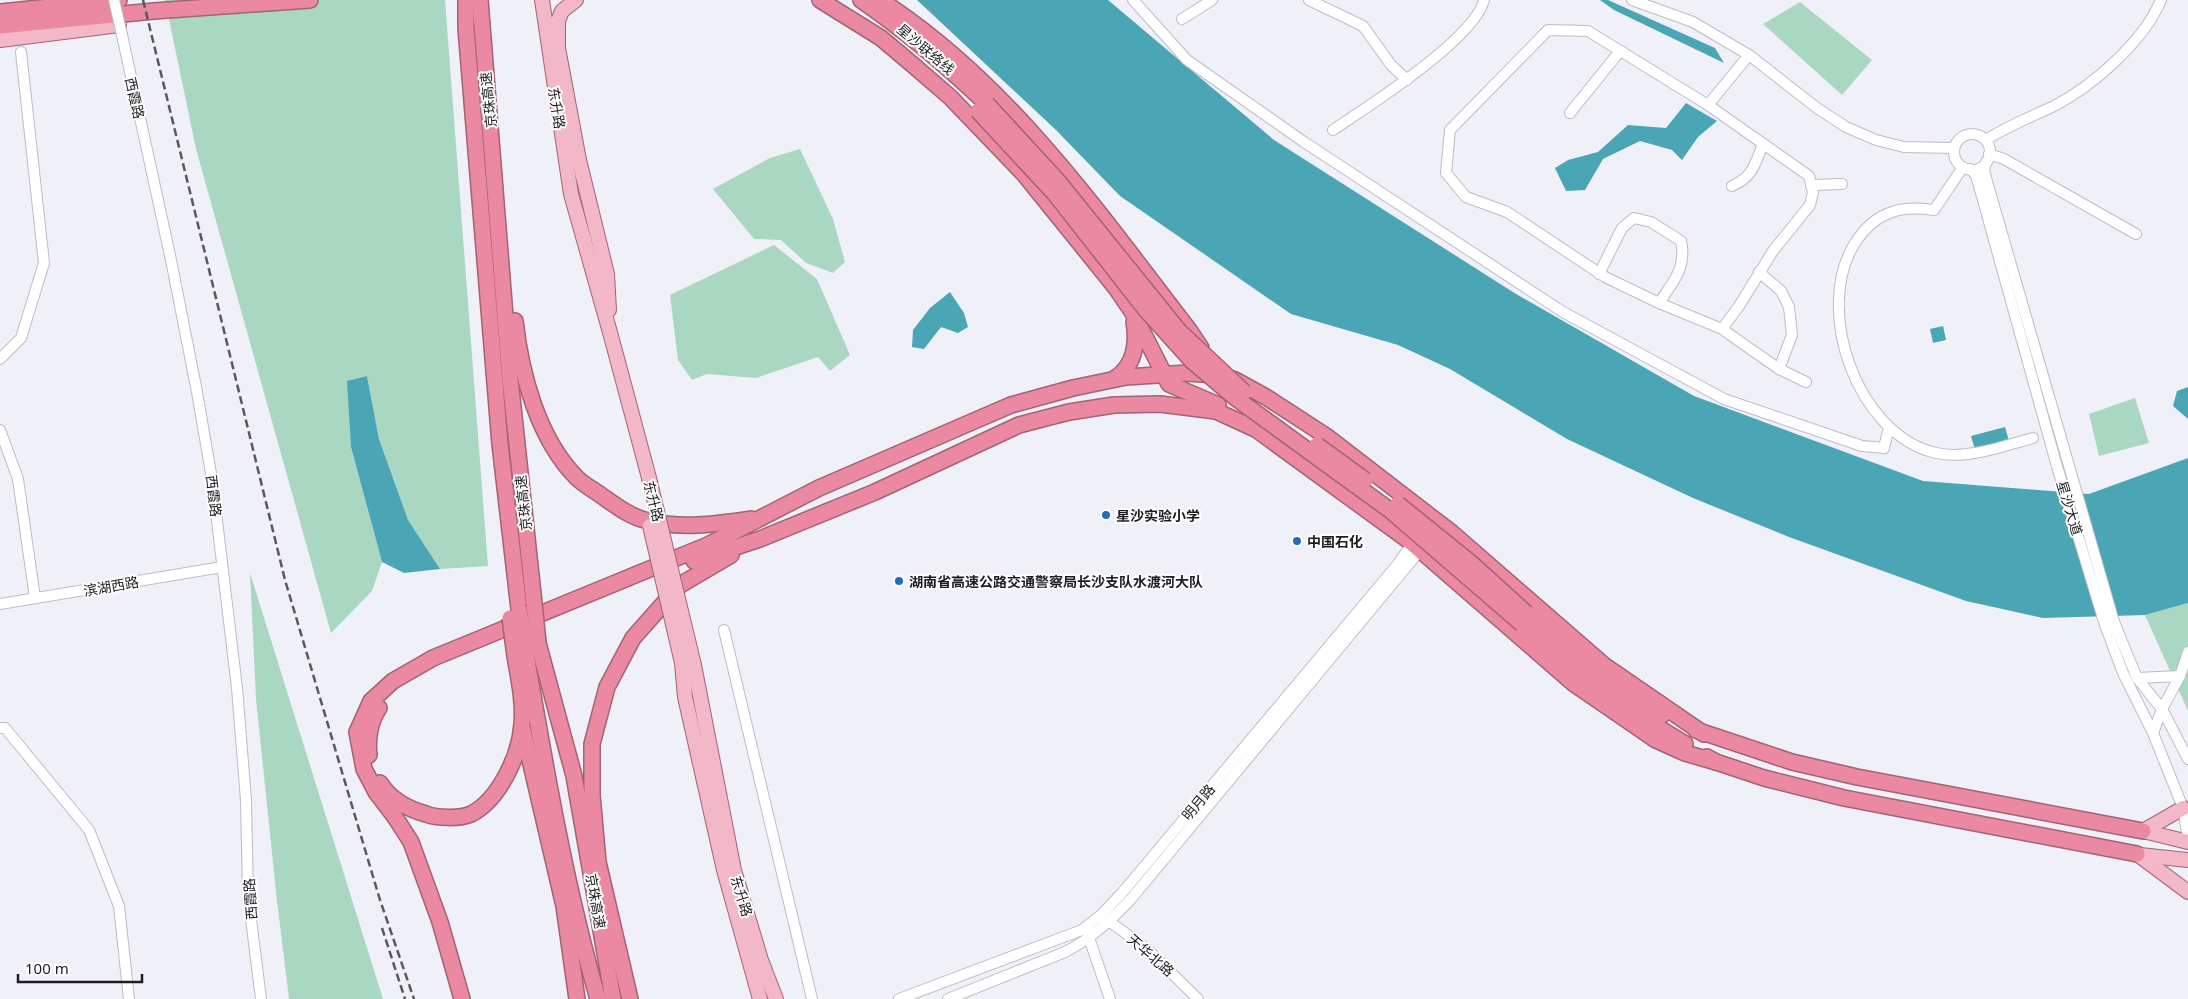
<svg xmlns="http://www.w3.org/2000/svg" width="2188" height="999" viewBox="0 0 2188 999" font-family="'Noto Sans','Noto Sans SC',sans-serif">
	<style>
		.green { fill: #aad7c2 }
		.water { fill: #4aa5b4 }
		.lines { fill: none; stroke-linecap: round; stroke-linejoin: round }
		.minor-casing { stroke: #bcbcc5; stroke-width: 12 }
		.major-casing { stroke: #a26374; stroke-width: 16 }
		.highway-casing { stroke: #a26374; stroke-width: 18 }
		.minor { stroke: #fff; stroke-width: 10 }
		.major { stroke: #f2b8c7; stroke-width: 14 }
		.highway { stroke: #ea89a1; stroke-width: 15 }
		.rail { stroke: #58585d; stroke-width: 2.5; stroke-dasharray: 8 4; stroke-linecap: butt }
		.minor-bridge-casing { stroke: #bcbcc5; stroke-width: 12; stroke-linecap: butt }
		.major-bridge-casing { stroke: #a26374; stroke-width: 16; stroke-linecap: butt }
		.highway-bridge-casing { stroke: #a26374; stroke-width: 18; stroke-linecap: butt }
		.minor-bridge { stroke: #fff; stroke-width: 10 }
		.major-bridge { stroke: #f2b8c7; stroke-width: 14 }
		.highway-bridge { stroke: #ea89a1; stroke-width: 15 }
		.poi-dot { fill: #216cbc; stroke: #fefefe; stroke-width: 2 }
		.labels { text-anchor: middle; dominant-baseline: central; stroke-width: 4; stroke-linejoin: round; paint-order: stroke }
		.street-label { font-size: 14px; fill: #1d1c20; stroke: #fefefe }
		.poi-label { font-size: 14px; font-weight: bold; fill: #1d1c20; stroke: #fefefe; text-anchor: start }
	</style>
	<rect width="100%" height="100%" fill="#f0f0f9"/>
	<!-- green -->
	<g class="green">
		<polygon points="165,0 445,0 488,566 440,569 408,520 379,439 367,376 348,381 351,447 382,562 372,591 331,633 196,149"/>
		<polygon points="1800,2 1872,60 1842,95 1763,24"/>
		<polygon points="800,149 833,219 845,262 833,273 806,263 781,240 754,239 713,189 770,158"/>
		<polygon points="774,245 817,279 850,355 830,371 818,357 756,378 707,374 692,380 678,360 670,295"/>
		<polygon points="2135,398 2149,443 2099,456 2089,414"/>
		<polygon points="250,573 383,999 289,999 277,901 256,699"/>
		<polygon points="2188,603 2188,711 2145,615"/>
	</g>
	<!-- water -->
	<g class="water">
		<polygon points="917,0 1108,0 1274,140 1516,294 1694,396 1923,481 2089,494 2188,458 2188,603 2145,615 2043,618 1966,601 1789,537 1693,498 1567,439 1450,369 1398,345 1291,314 1120,196 1056,130"/>
		<polygon points="1600,0 1608,0 1715,48 1724,63 1614,10"/>
		<polygon points="1686,103 1717,121 1698,137 1682,160 1672,150 1640,141 1603,159 1585,190 1566,191 1555,168 1568,160 1598,152 1628,125 1666,128"/>
		<polygon points="950,292 964,313 968,327 958,333 941,327 924,349 912,347 913,330 930,308"/>
		<polygon points="1943,326 1946,340 1933,343 1930,329"/>
		<polygon points="367,376 379,439 408,520 440,569 404,573 382,562 351,447 347,381"/>
		<polygon points="2188,387 2188,419 2173,406 2177,391"/>
		<polygon points="2005,427 2009,441 1975,450 1971,436"/>
	</g>
	<g class="lines">
		<defs>
			<g id="minor">
				<polyline points="1133,0 1187,60 1304,142 1563,312 1724,399 1862,446 1884,448 1889,427"/>
				<polyline points="1309,0 1363,26 1391,65 1407,80"/>
				<polyline points="1632,0 1693,22 1749,55 1817,108 1846,127 1876,140 1904,147 1954,148"/>
				<polyline points="1182,19 1212,0"/>
				<polyline points="122,35 171,260 197,392 212,479 237,688 246,800 248,895 261,999"/>
				<polyline points="1708,105 1749,55"/>
				<polyline points="1570,113 1620,51"/>
				<path d="M1333,130C1367,107 1475,39 1484,0"/>
				<circle cx="1972" cy="152" r="18"/>
				<path d="M1986,140C2007,126 2031,117 2054,106C2093,86 2144,41 2161,0"/>
				<polyline points="1989,154 2004,159 2136,234"/>
				<polyline points="1986,162 1984,171 2114,622 2137,678 2162,709 2188,759"/>
				<path d="M1963,167L1934,210C1920,208 1906,207 1892,212C1877,217 1864,229 1855,243C1813,309 1857,435 1936,453C1967,460 2002,446 2033,438"/>
				<polyline points="1970,169 1976,175 2056,463 2105,625 2123,673 2153,733 2183,808 2188,839"/>
				<polyline points="1811,185 1842,184"/>
				<path d="M1732,186C1753,177 1755,164 1763,144"/>
				<polyline points="1759,272 1781,291 1789,307 1792,335 1779,369"/>
				<path d="M1599,274L1622,228L1634,218L1651,222L1681,241C1687,268 1673,282 1659,303"/>
				<polyline points="1722,329 1739,306 1773,251 1810,205 1813,192 1809,176 1708,105 1588,31 1548,30 1450,130 1446,173 1466,197 1507,212 1605,277 1659,303 1722,329 1779,369 1806,382"/>
				<polyline points="0,359 21,338 44,263 21,52"/>
				<polyline points="0,430 18,479 35,598"/>
				<polyline points="0,604 222,567"/>
				<polyline points="724,630 812,999"/>
				<polyline points="2137,678 2180,676"/>
				<polyline points="0,728 5,728 89,830 119,906 129,999"/>
				<polyline points="2153,733 2162,709 2180,676 2188,652"/>
				<polyline points="1106,919 1147,949 1198,999"/>
				<polyline points="1089,932 1089,938 1110,999"/>
				<polyline points="899,999 1082,930 1101,915 1122,893 1397,565 1415,540"/>
				<path d="M948,999L1065,952C1091,939 1111,920 1131,899L1423,547"/>
			</g>
			<g id="major">
				<polyline points="542,0 571,194 611,336 649,478"/>
				<polyline points="576,0 562,11 558,21 558,48 579,160 607,274 609,310"/>
				<polyline points="0,40 119,25"/>
				<polyline points="682,663 685,697 724,870 760,999"/>
				<polyline points="694,665 734,870 761,960 776,999"/>
				<polyline points="2143,831 2183,808"/>
				<polyline points="2143,831 2188,842"/>
				<polyline points="2137,854 2188,892"/>
				<polyline points="2140,855 2188,860"/>
			</g>
			<g id="highway">
				<polyline points="466,0 466,28 500,444 519,609"/>
				<polyline points="480,0 510,379 534,603"/>
				<polyline points="820,0 881,38 913,65 950,97 1024,174 1116,288 1133,313 1169,384 1218,405"/>
				<path d="M861,0C906,31 947,66 987,104"/>
				<path d="M880,0C1008,82 1098,212 1189,330L1201,348"/>
				<polyline points="0,12 119,0"/>
				<polyline points="0,26 154,11 310,0"/>
				<path d="M515,321C521,374 538,439 577,478C584,485 594,490 602,496C616,506 632,518 649,521C683,529 716,524 751,519"/>
				<path d="M1114,379C1134,367 1138,344 1134,322"/>
				<polyline points="1246,422 1412,543 1573,683 1656,740 1685,753 1716,762"/>
				<polyline points="694,561 760,539 875,492 1019,425 1069,412 1114,405 1160,404 1216,411 1253,428"/>
				<path d="M1526,613C1568,651 1611,689 1662,715"/>
				<polyline points="1522,624 1596,686 1649,722 1685,744"/>
				<polyline points="538,643 574,776 613,999"/>
				<path d="M525,649C545,766 565,884 598,999"/>
				<polyline points="523,730 564,906 577,999"/>
				<polyline points="1696,730 1792,762 1857,777 2143,831"/>
				<path d="M369,755C367,739 370,721 379,708"/>
				<polyline points="1707,757 1716,762 1764,778 1844,798 2137,854"/>
				<path d="M380,783C390,799 408,809 426,814C436,818 460,819 471,814C499,800 520,755 522,724C524,702 519,679 515,656"/>
				<polyline points="462,999 440,922 411,842 395,817 376,792 364,769 357,732 371,701 393,681 433,658 708,545 819,488 1011,405 1073,388 1126,377 1188,373 1217,375 1235,380 1266,397 1326,436 1452,533 1605,666 1704,734"/>
				<polyline points="630,999 598,862 592,795 592,744 607,687 633,638 680,585 731,555"/>
			</g>
		</defs>
		<!-- minor casing -->
		<use href="#minor" class="minor-casing"/>
		<!-- major casing -->
		<use href="#major" class="major-casing"/>
		<!-- highway casing -->
		<use href="#highway" class="highway-casing"/>
		<!-- minor -->
		<use href="#minor" class="minor"/>
		<!-- major -->
		<use href="#major" class="major"/>
		<!-- highway -->
		<use href="#highway" class="highway"/>
		<!-- rail -->
		<g class="rail">
			<polyline points="143,0 285,580 380,900 414,999"/>
			<polyline points="382,928 405,999"/>
		</g>
		<defs>
			<polyline id="minor-bridge" points="114,0 122,35"/>
			<g id="major-bridge">
				<polyline points="649,478 694,665"/>
				<polyline points="650,526 682,663"/>
			</g>
			<g id="highway-bridge">
				<polyline points="987,104 1057,180 1179,331 1244,392"/>
				<polyline points="978,111 1055,194 1146,310 1192,361 1237,399 1391,511 1522,624"/>
				<polyline points="1317,445 1365,480"/>
				<polyline points="1398,504 1471,563 1526,613"/>
				<polyline points="534,603 538,643"/>
				<polyline points="519,609 525,649"/>
				<polyline points="510,618 515,656"/>
			</g>
		</defs>
		<!-- minor-bridge casing -->
		<use href="#minor-bridge" class="minor-bridge-casing"/>
		<!-- major-bridge casing -->
		<use href="#major-bridge" class="major-bridge-casing"/>
		<!-- highway-bridge casing -->
		<use href="#highway-bridge" class="highway-bridge-casing"/>
		<!-- minor-bridge -->
		<use href="#minor-bridge" class="minor-bridge"/>
		<!-- major-bridge -->
		<use href="#major-bridge" class="major-bridge"/>
		<!-- highway-bridge -->
		<use href="#highway-bridge" class="highway-bridge"/>
	</g>
	<!-- markers -->
	<g class="poi-dot">
		<circle cx="1106" cy="515" r="5"/>
		<circle cx="1297" cy="541" r="5"/>
		<circle cx="899" cy="581" r="5"/>
	</g>
	<g class="labels">
		<!-- street labels -->
		<g class="street-label">
			<text transform="translate(926 49) rotate(40)">星沙联络线</text>
			<text transform="translate(135 98) rotate(77)">西霞路</text>
			<text transform="translate(488 100) rotate(-96)">京珠高速</text>
			<text transform="translate(557 108) rotate(81)">东升路</text>
			<text transform="translate(214 496) rotate(83)">西霞路</text>
			<text transform="translate(654 501) rotate(76)">东升路</text>
			<text transform="translate(523 503) rotate(-96)">京珠高速</text>
			<text transform="translate(2070 508) rotate(73)">星沙大道</text>
			<text transform="translate(111 586) rotate(-10)">滨湖西路</text>
			<text transform="translate(1198 802) rotate(-50)">明月路</text>
			<text transform="translate(742 896) rotate(73)">东升路</text>
			<text transform="translate(250 899) rotate(-94)">西霞路</text>
			<text transform="translate(596 901) rotate(80)">京珠高速</text>
			<text transform="translate(1151 955) rotate(41)">天华北路</text>
		</g>
		<!-- poi labels -->
		<g class="poi-label">
			<text x="1116" y="515">星沙实验小学</text>
			<text x="1307" y="541">中国石化</text>
			<text x="909" y="581">湖南省高速公路交通警察局长沙支队水渡河大队</text>
		</g>
	</g>
	<!-- scale -->
	<path d="M18 974v8h124v-8" fill="none" stroke="#1d1c20" stroke-width="2.5"/>
	<text x="25" y="974" font-size="15" fill="#1d1c20" stroke="#fefefe" stroke-width="4" paint-order="stroke">100 m</text>
</svg>
